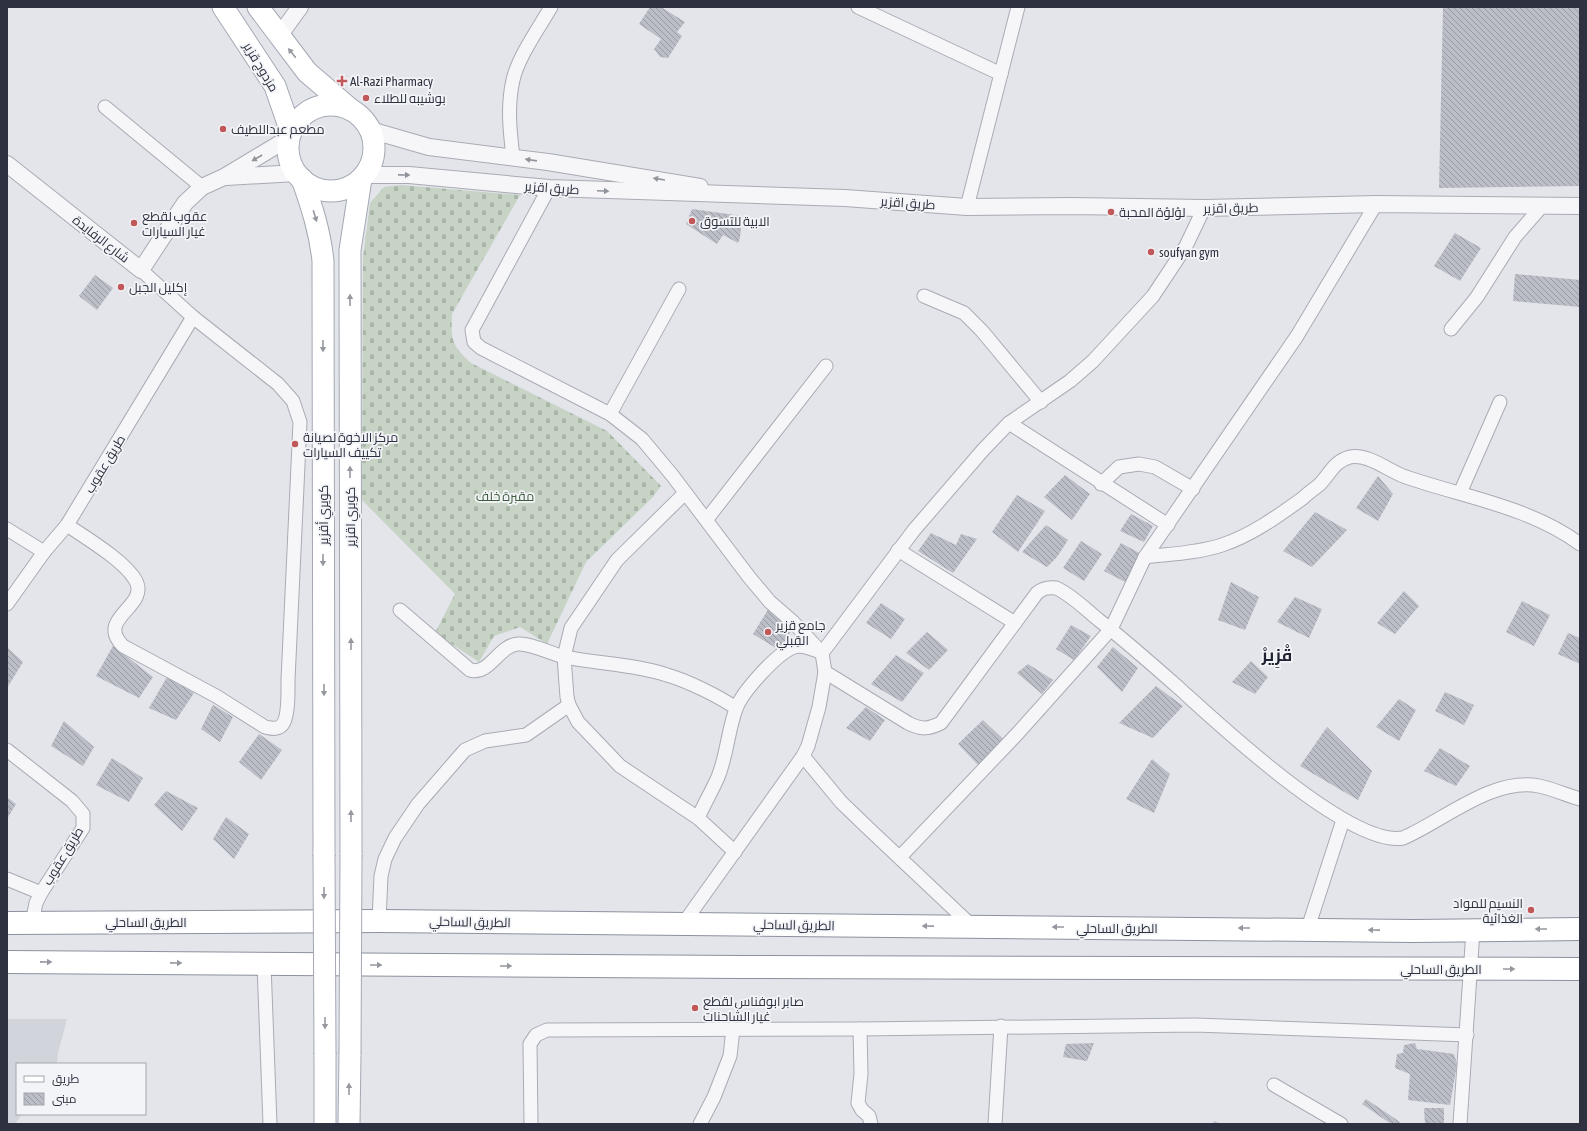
<svg xmlns="http://www.w3.org/2000/svg" width="1587" height="1131" viewBox="0 0 1587 1131" font-family="'Asap Condensed',Cairo,sans-serif">
	<style>
		.built { fill: #d2d4db }
		.cemetery { fill: url(#cemetery-stones) }
		.building { fill: url(#building-back-hatch) }
		.lines { fill: none; stroke-linecap: round; stroke-linejoin: round }
		.minor-casing { stroke: #a9abb4; stroke-width: 15 }
		.tertiary-casing { stroke: #a9abb4; stroke-width: 18 }
		.primary-casing { stroke: #a4a8b4; stroke-width: 23 }
		.trunk-casing { stroke: #8c919f; stroke-width: 24 }
		.minor { stroke: #f6f6f8; stroke-width: 13 }
		.tertiary { stroke: #f6f6f8; stroke-width: 16 }
		.primary { stroke: #fff; stroke-width: 21 }
		.trunk { stroke: #fff; stroke-width: 22 }
		.primary-bridge-casing { stroke: #a4a8b4; stroke-width: 23; stroke-linecap: butt }
		.primary-bridge { stroke: #fff; stroke-width: 21 }
		.oneway { fill: #9698a0 }
		.oneway2 { fill: #92949c }
		.poi-dot { fill: #c05758; stroke: #f3f4f7; stroke-width: 1.5 }
		.labels { text-anchor: middle; dominant-baseline: central; stroke-width: 3.5; stroke-linejoin: round; paint-order: stroke }
		.street-label { font-size: 13px; fill: #2d3140; stroke: #f3f4f7 }
		.poi-label { font-size: 13px; fill: #2d3140; stroke: #f3f4f7; text-anchor: start }
		.park-label { font-size: 13px; fill: #3d5a3c; stroke: #f3f4f7 }
		.district-label { font-size: 17px; font-weight: bold; fill: #1f2231; stroke: #f3f4f7 }
	</style>
	<defs>
		<pattern id="cemetery-stones" width="16" height="16" patternUnits="userSpaceOnUse"><rect width="16" height="16" fill="#c7d3c5"/><path d="M2 7V4a2 2 0 0 1 4 0v3zM10 15v-3a2 2 0 0 1 4 0v3z" fill="#abb6aa"/></pattern>
		<pattern id="building-back-hatch" width="6" height="6" patternUnits="userSpaceOnUse"><rect width="6" height="6" fill="#bbbec6"/><path d="M-1 5l2 2M0 0l6 6M5-1l2 2" fill="none" stroke="#989ba2"/></pattern>
	</defs>
	<rect width="100%" height="100%" fill="#e3e5ea"/>
	<!-- built -->
	<polygon class="built" points="7,1019 67,1019 58,1053 57,1064 17,1064 17,1114 22,1114 15,1124 7,1124"/>
	<!-- cemetery -->
	<path class="cemetery" d="M401,185L520,195L452,314C451,340 451,345 471,363L607,431L661,486L653,497L586,562L547,644L520,627L494,636L479,662L435,633L455,594L362,500L363,258L370,203L384,187Z"/>
	<!-- building -->
	<g class="building">
		<polygon points="650,7 661,7 685,22 677,32 682,36 668,58 660,57 654,49 661,39 639,24"/>
		<polygon points="1443,7 1580,7 1580,186 1439,188"/>
		<polygon points="692,209 742,216 740,238 738,243 723,235 717,244 686,224"/>
		<polygon points="1455,233 1481,248 1460,281 1434,266"/>
		<polygon points="1515,274 1580,280 1580,307 1513,301"/>
		<polygon points="95,275 113,288 97,310 79,296"/>
		<polygon points="1065,475 1090,494 1072,520 1044,497"/>
		<polygon points="1378,476 1393,494 1378,521 1356,508"/>
		<polygon points="1017,495 1045,511 1018,552 992,532"/>
		<polygon points="1315,512 1347,530 1312,567 1283,551"/>
		<polygon points="1131,514 1153,526 1144,542 1120,531"/>
		<polygon points="1046,525 1068,540 1057,557 1047,567 1022,552"/>
		<polygon points="931,533 956,545 961,534 977,539 953,573 918,551"/>
		<polygon points="1081,541 1102,554 1084,581 1063,568"/>
		<polygon points="1121,543 1141,554 1127,583 1104,571"/>
		<polygon points="1231,582 1259,597 1245,630 1218,620"/>
		<polygon points="1404,591 1419,606 1395,634 1377,623"/>
		<polygon points="1295,597 1322,609 1309,638 1277,622"/>
		<polygon points="1522,601 1550,615 1534,646 1506,632"/>
		<polygon points="881,603 905,619 891,639 866,623"/>
		<polygon points="769,608 795,625 779,650 753,634"/>
		<polygon points="1071,625 1091,636 1074,660 1056,649"/>
		<polygon points="927,632 948,650 929,670 906,653"/>
		<polygon points="1568,633 1580,638 1580,664 1558,654"/>
		<polygon points="113,646 153,677 139,698 96,676"/>
		<polygon points="7,647 23,662 7,688"/>
		<polygon points="1113,647 1138,668 1122,692 1097,667"/>
		<polygon points="896,655 924,673 902,702 871,684"/>
		<polygon points="1251,661 1268,677 1255,694 1232,682"/>
		<polygon points="1028,664 1053,680 1042,694 1017,673"/>
		<polygon points="167,677 194,693 176,720 149,708"/>
		<polygon points="1156,686 1183,706 1153,738 1119,723"/>
		<polygon points="1445,692 1474,705 1464,725 1435,711"/>
		<polygon points="1399,699 1416,710 1399,741 1376,727"/>
		<polygon points="213,705 233,717 220,742 201,729"/>
		<polygon points="866,707 885,720 870,741 846,728"/>
		<polygon points="983,720 1003,739 980,767 958,744"/>
		<polygon points="64,721 94,747 83,766 51,746"/>
		<polygon points="1327,727 1372,771 1358,800 1300,766"/>
		<polygon points="259,734 282,750 261,780 239,762"/>
		<polygon points="1440,748 1470,766 1456,786 1424,771"/>
		<polygon points="112,758 143,778 129,802 96,785"/>
		<polygon points="1152,759 1170,774 1154,813 1126,799"/>
		<polygon points="166,791 198,808 182,831 154,805"/>
		<polygon points="7,797 16,804 7,819"/>
		<polygon points="226,817 249,834 234,859 213,839"/>
		<polygon points="1094,1043 1087,1061 1063,1057 1066,1044"/>
		<polygon points="1415,1043 1417,1049 1454,1054 1457,1064 1450,1105 1408,1100 1410,1074 1395,1068 1397,1054 1403,1053 1404,1045"/>
		<polygon points="1366,1099 1400,1122 1398,1124 1391,1124 1362,1104"/>
		<polygon points="1424,1108 1444,1108 1444,1124 1425,1124"/>
		<polygon points="1214,1121 1221,1124 1213,1124"/>
	</g>
	<g class="lines">
		<defs>
			<g id="minor">
				<polyline points="858,7 1001,74"/>
				<polyline points="105,107 202,187"/>
				<path d="M513,157C510,132 507,106 513,80C518,57 539,28 551,7"/>
				<polyline points="549,188 472,330 474,342 481,348 610,414 642,439 672,475 749,577 770,602 793,622 822,653 825,672 819,707 808,746 803,756 683,924"/>
				<polyline points="967,207 1018,7"/>
				<polyline points="924,296 964,313 982,331 1041,402"/>
				<polyline points="1451,329 1477,297 1515,237 1542,206"/>
				<polyline points="610,414 679,289"/>
				<polyline points="1009,423 1168,525"/>
				<polyline points="1101,484 1119,467 1139,464 1155,467 1193,489"/>
				<polyline points="685,493 617,560 571,628 564,657 567,697 569,705 578,722 620,766 698,818 735,852"/>
				<polyline points="1460,493 1500,402"/>
				<polyline points="707,519 826,366"/>
				<path d="M67,525C86,538 125,561 136,581C149,607 95,618 123,646L216,696L265,727C270,728 276,730 281,726C289,720 288,690 288,680L300,422L293,401L278,384L193,317L141,270"/>
				<polyline points="7,529 44,552"/>
				<polyline points="898,550 1015,623"/>
				<path d="M1145,557C1170,554 1198,553 1222,545C1252,535 1278,516 1303,498C1308,493 1314,489 1319,485C1330,474 1334,461 1350,457C1368,453 1390,472 1406,477C1464,497 1530,507 1580,544"/>
				<polyline points="7,604 44,552 67,525 193,317"/>
				<path d="M400,610L470,670C489,676 499,645 518,644C531,643 551,654 565,657C599,664 634,664 667,675C688,681 718,696 736,708"/>
				<polyline points="822,653 914,530 983,450 1009,423 1070,381 1093,361 1153,296 1186,246 1204,208"/>
				<path d="M825,672L908,723C921,730 929,729 941,723L1037,593C1043,588 1048,587 1056,588C1072,595 1086,610 1100,621C1127,642 1154,666 1180,689C1221,726 1350,847 1403,838C1443,821 1492,777 1539,786C1553,789 1566,795 1580,799"/>
				<polyline points="7,750 72,801 83,814 83,828 41,893 36,903 32,923"/>
				<polyline points="803,756 841,802 868,828 973,927"/>
				<path d="M698,818C704,804 712,791 718,777C727,755 728,730 736,709C742,692 777,653 794,647C803,644 811,649 820,652"/>
				<polyline points="900,857 1018,733 1111,629 1145,557 1297,336 1376,204"/>
				<polyline points="7,879 41,893"/>
				<polyline points="379,921 381,876 385,859 395,838 418,804 458,758 465,750 485,741 526,735 569,705"/>
				<polyline points="1308,928 1343,820"/>
				<polyline points="264,964 270,1124"/>
				<polyline points="860,1029 861,1074 858,1103 862,1110 869,1116 871,1124"/>
				<polyline points="1274,1085 1341,1124"/>
				<polyline points="531,1124 530,1044 536,1035 547,1030 860,1029 1195,1025 1467,1035"/>
				<polyline points="700,1124 714,1097 730,1056 733,1029"/>
				<polyline points="995,1124 1001,1026"/>
				<polyline points="1460,1124 1473,930"/>
			</g>
			<g id="tertiary">
				<polyline points="279,36 300,7"/>
				<polyline points="370,130 429,147 548,162 700,187"/>
				<polyline points="7,164 141,270 185,203 202,187 224,177 289,138"/>
				<polyline points="365,175 409,175 549,188 845,198 967,207 1072,206 1204,208 1376,204 1580,206"/>
				<polyline points="226,177 297,173"/>
			</g>
			<g id="primary">
				<polyline points="223,7 275,86 291,132"/>
				<polyline points="258,7 307,72 350,109"/>
				<circle cx="331" cy="148" r="43"/>
				<path d="M302,179C312,207 320,232 323,261L324,854"/>
				<polyline points="351,855 350,250 361,179"/>
				<polyline points="325,1124 325,1055"/>
				<polyline points="349,1124 350,1054"/>
			</g>
			<g id="trunk">
				<polyline points="7,923 379,921 1413,931 1580,929"/>
				<polyline points="7,962 742,967 1580,969"/>
			</g>
		</defs>
		<!-- minor casing -->
		<use href="#minor" class="minor-casing"/>
		<!-- tertiary casing -->
		<use href="#tertiary" class="tertiary-casing"/>
		<!-- primary casing -->
		<use href="#primary" class="primary-casing"/>
		<!-- trunk casing -->
		<use href="#trunk" class="trunk-casing"/>
		<!-- minor -->
		<use href="#minor" class="minor"/>
		<!-- tertiary -->
		<use href="#tertiary" class="tertiary"/>
		<!-- primary -->
		<use href="#primary" class="primary"/>
		<!-- trunk -->
		<use href="#trunk" class="trunk"/>
		<defs>
			<g id="primary-bridge">
				<polyline points="324,854 325,1055"/>
				<polyline points="350,1054 351,855"/>
			</g>
		</defs>
		<!-- primary-bridge casing -->
		<use href="#primary-bridge" class="primary-bridge-casing"/>
		<!-- primary-bridge -->
		<use href="#primary-bridge" class="primary-bridge"/>
	</g>
	<!-- one-way arrows -->
	<defs><path id="oneway-solid" d="M-6-.8H1V-3.2L6.5 0L1 3.2V.8H-6Z"/></defs>
	<g class="oneway">
		<use href="#oneway-solid" transform="translate(292 53) rotate(-129)"/>
		<use href="#oneway-solid" transform="translate(315 216) rotate(73)"/>
		<use href="#oneway-solid" transform="translate(350 300) rotate(-90)"/>
		<use href="#oneway-solid" transform="translate(323 346) rotate(90)"/>
		<use href="#oneway-solid" transform="translate(350 472) rotate(-90)"/>
		<use href="#oneway-solid" transform="translate(323 560) rotate(90)"/>
		<use href="#oneway-solid" transform="translate(351 644) rotate(-90)"/>
		<use href="#oneway-solid" transform="translate(324 690) rotate(90)"/>
		<use href="#oneway-solid" transform="translate(351 816) rotate(-90)"/>
		<use href="#oneway-solid" transform="translate(324 893) rotate(90)"/>
		<use href="#oneway-solid" transform="translate(928 926) rotate(-179)"/>
		<use href="#oneway-solid" transform="translate(1058 927) rotate(-180)"/>
		<use href="#oneway-solid" transform="translate(1244 928) rotate(-180)"/>
		<use href="#oneway-solid" transform="translate(1541 929) rotate(180)"/>
		<use href="#oneway-solid" transform="translate(1374 930) rotate(-179)"/>
		<use href="#oneway-solid" transform="translate(46 962) rotate(1)"/>
		<use href="#oneway-solid" transform="translate(176 963) rotate(1)"/>
		<use href="#oneway-solid" transform="translate(376 965)"/>
		<use href="#oneway-solid" transform="translate(506 966)"/>
		<use href="#oneway-solid" transform="translate(1509 969)"/>
		<use href="#oneway-solid" transform="translate(325 1023) rotate(90)"/>
		<use href="#oneway-solid" transform="translate(349 1089) rotate(-90)"/>
	</g>
	<g class="oneway2">
		<use href="#oneway-solid" transform="translate(257 158) rotate(150)"/>
		<use href="#oneway-solid" transform="translate(531 160) rotate(-172)"/>
		<use href="#oneway-solid" transform="translate(404 175) rotate(1)"/>
		<use href="#oneway-solid" transform="translate(659 179) rotate(-171)"/>
		<use href="#oneway-solid" transform="translate(603 191) rotate(2)"/>
	</g>
	<!-- markers -->
	<g class="poi-dot">
		<path d="M340 75h4v4h4v4h-4v4h-4v-4h-4v-4h4z"/>
		<circle cx="366" cy="98" r="4"/>
		<circle cx="223" cy="129" r="4"/>
		<circle cx="1111" cy="212" r="4"/>
		<circle cx="692" cy="221" r="4"/>
		<circle cx="134" cy="223" r="4"/>
		<circle cx="1151" cy="252" r="4"/>
		<circle cx="121" cy="287" r="4"/>
		<circle cx="295" cy="444" r="4"/>
		<circle cx="768" cy="632" r="4"/>
		<circle cx="1531" cy="910" r="4"/>
		<circle cx="695" cy="1008" r="4"/>
	</g>
	<g class="labels">
		<!-- street labels -->
		<g class="street-label">
			<text transform="translate(261 67) rotate(59)">مزدوج قزير</text>
			<text transform="translate(552 188) rotate(4)">طريق اقزير</text>
			<text transform="translate(908 203) rotate(4)">طريق اقزير</text>
			<text transform="translate(1231 208) rotate(-1)">طريق اقزير</text>
			<text transform="translate(101 239) rotate(38)">شارع الرفايدة</text>
			<text transform="translate(105 464) rotate(-59)">طريق عقوب</text>
			<text transform="translate(323 515) rotate(-90)">كويري أقزير</text>
			<text transform="translate(350 517) rotate(-90)">كوبري اقزير</text>
			<text transform="translate(63 856) rotate(-59)">طريق عقوب</text>
			<text x="146" y="922">الطريق الساحلي</text>
			<text transform="translate(470 922) rotate(1)">الطريق الساحلي</text>
			<text transform="translate(794 925) rotate(1)">الطريق الساحلي</text>
			<text x="1117" y="928">الطريق الساحلي</text>
			<text x="1441" y="969">الطريق الساحلي</text>
		</g>
		<!-- poi labels -->
		<g class="poi-label">
			<text x="350" y="81">Al-Razi Pharmacy</text>
			<text x="374" y="98">بوشيبه للطلاء</text>
			<text x="231" y="129">مطعم عبداللطيف</text>
			<text x="1119" y="212">لؤلؤة المحبة</text>
			<text x="142" y="216">عقوب لقطع<tspan x="142" dy="15">غيار السيارات</tspan></text>
			<text x="700" y="221">الابية للتسوق</text>
			<text x="1159" y="252">soufyan gym</text>
			<text x="129" y="287">إكليل الجبل</text>
			<text x="303" y="437">مركز الاخوة لصيانة<tspan x="303" dy="15">تكييف السيارات</tspan></text>
			<text x="776" y="625">جامع قزير<tspan x="776" dy="15">القِبلي</tspan></text>
			<text x="1523" y="903" text-anchor="end">النسيم للمواد<tspan x="1523" dy="15">الغذائية</tspan></text>
			<text x="703" y="1001">صابر ابوفناس لقطع<tspan x="703" dy="15">غيار الشاحنات</tspan></text>
		</g>
		<!-- park labels -->
		<g class="park-label">
			<text x="505" y="496">مقبرة خلف</text>
		</g>
		<!-- district labels -->
		<g class="district-label">
			<text x="1277" y="655">قْزِيرْ</text>
		</g>
	</g>
	<!-- border -->
	<rect width="1587" height="1131" fill="none" stroke="#2d3140" stroke-width="16"/>
	<!-- legend -->
	<rect x="16" y="1063" width="130" height="52" fill="#f3f4f7" stroke="#a4a6ae"/>
	<rect x="24" y="1076" width="20" height="6" fill="#ffffff" stroke="#a4a6ae"/>
	<text x="52" y="1083" font-size="12" fill="#2d3140">طريق</text>
	<rect x="24" y="1093" width="20" height="12" fill="url(#building-back-hatch)" stroke="#a4a6ae"/>
	<text x="52" y="1103" font-size="12" fill="#2d3140">مبنى</text>
</svg>
